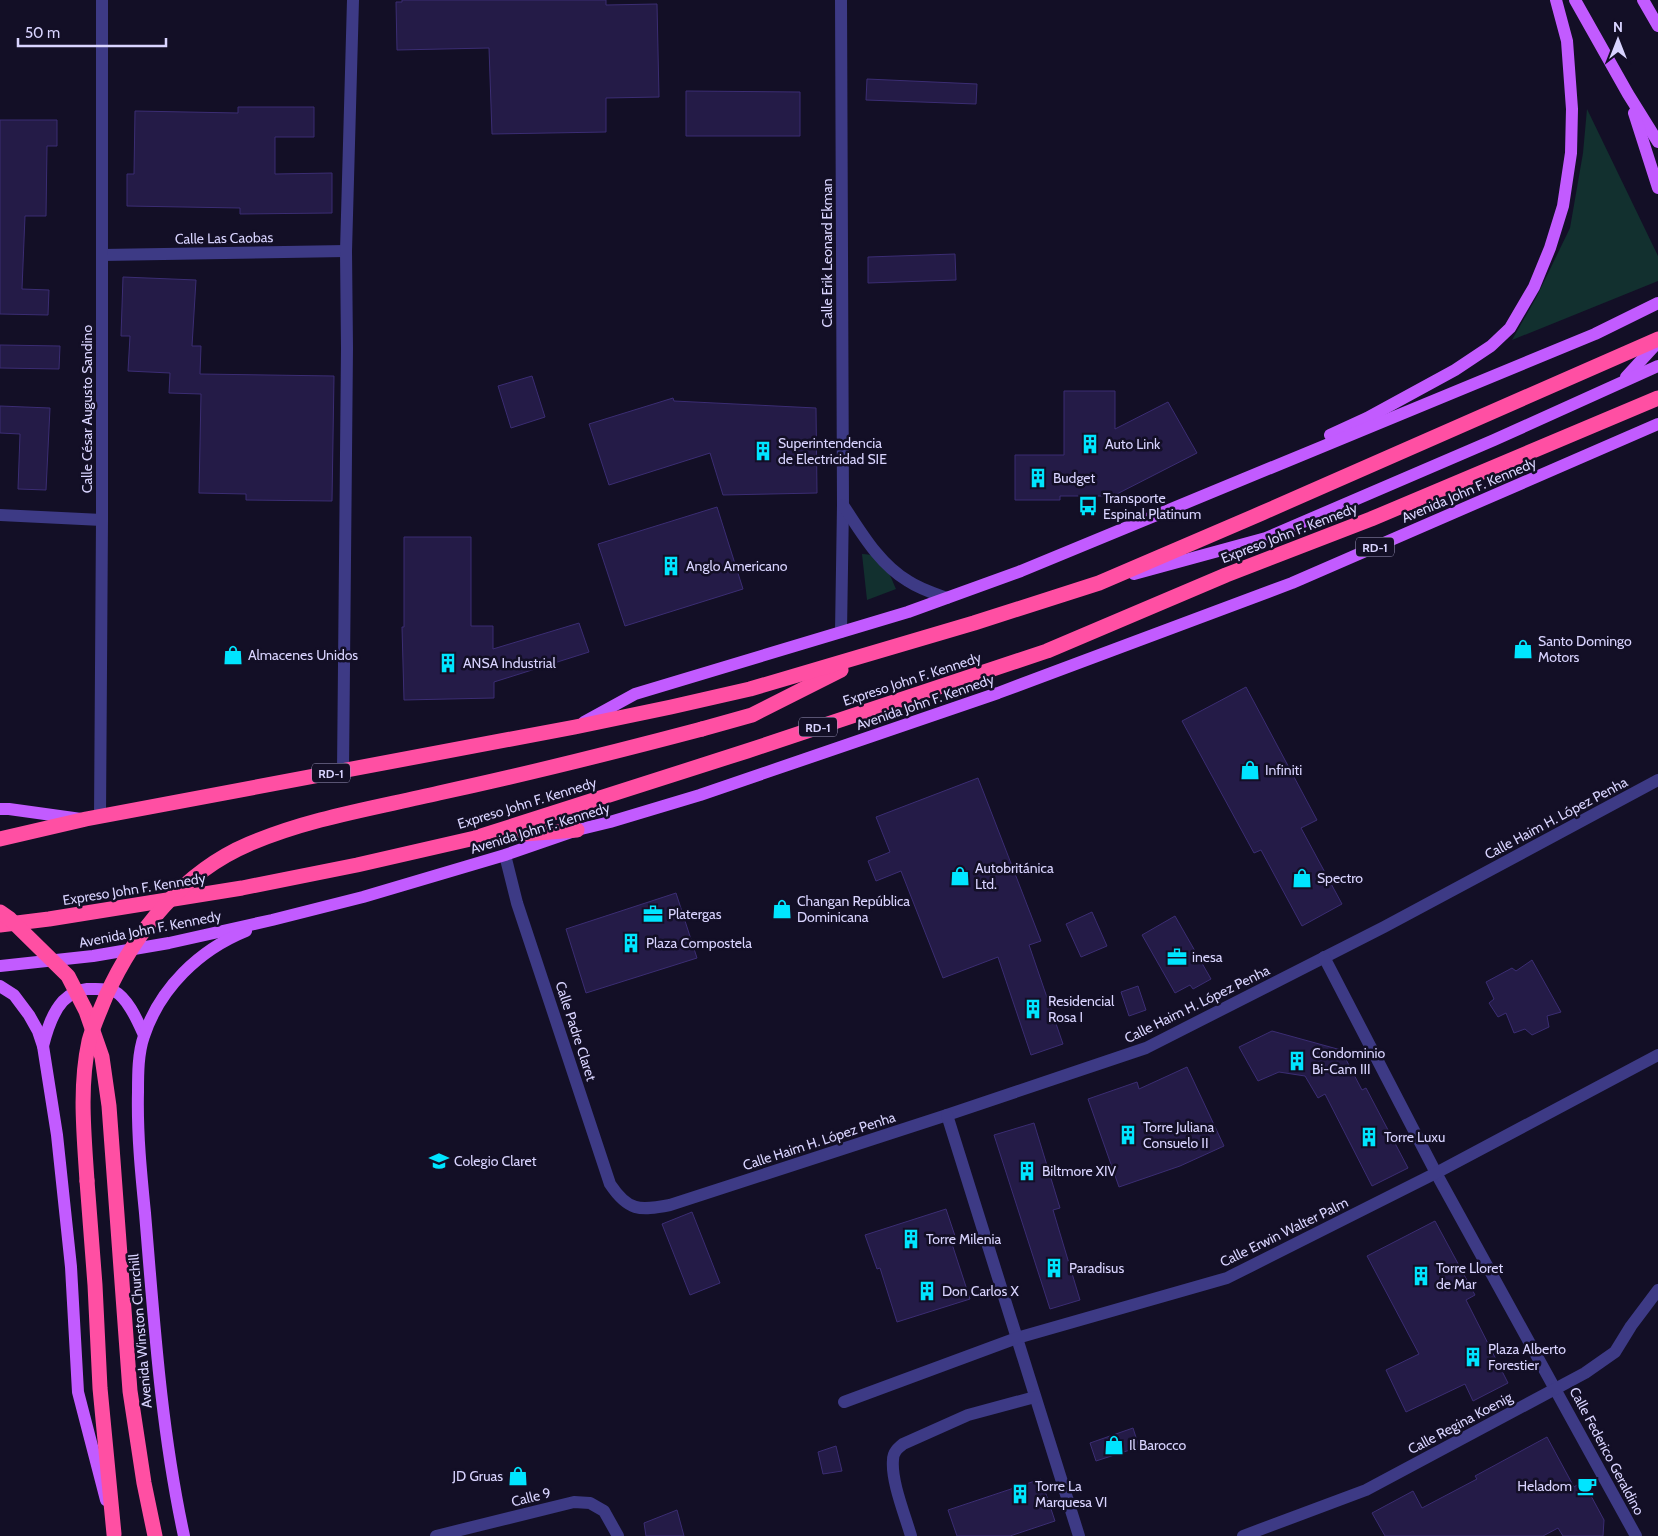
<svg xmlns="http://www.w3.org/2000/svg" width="1658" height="1536" viewBox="0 0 1658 1536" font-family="Cabin,sans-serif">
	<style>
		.green { fill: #12302f }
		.building { fill: #241b47; stroke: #3b2d73 }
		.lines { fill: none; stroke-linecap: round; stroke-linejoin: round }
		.minor { stroke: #3d3a85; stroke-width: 12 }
		.major { stroke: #c25bff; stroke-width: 12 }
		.highway { stroke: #ff4fa3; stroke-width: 15 }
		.highway-bridge { stroke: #ff4fa3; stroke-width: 15 }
		.labels { text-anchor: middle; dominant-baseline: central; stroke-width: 5; stroke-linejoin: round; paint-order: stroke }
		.shield { fill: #130f26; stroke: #9e99be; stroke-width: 1 }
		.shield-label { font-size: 12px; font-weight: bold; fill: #d9d4ff }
		.street-label { font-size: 14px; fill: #d9d4ff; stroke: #130f26 }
		.poi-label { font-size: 14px; fill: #d9d4ff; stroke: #130f26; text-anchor: start }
	</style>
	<rect width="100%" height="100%" fill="#130f26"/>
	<!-- green -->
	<g class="green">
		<polygon points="1587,109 1658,256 1658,281 1512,340 1537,296 1570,228 1583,153"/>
		<path d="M862,554C883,554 889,573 896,589L867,600Z"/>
	</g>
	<!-- building -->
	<g class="building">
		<polygon points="402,0 606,0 606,5 657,4 659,97 606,98 606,132 492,134 489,48 397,50 396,2 402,2"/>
		<polygon points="867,79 977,84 976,104 866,100"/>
		<polygon points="686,91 800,92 800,136 686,136"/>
		<polygon points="238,107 314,107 314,137 275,137 275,174 332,173 332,213 240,214 240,208 127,206 127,174 134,174 135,111 238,113"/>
		<polygon points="0,120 57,120 57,146 47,146 46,216 25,216 22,289 49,290 48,315 0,314"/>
		<polygon points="955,254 956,280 868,283 868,257"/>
		<polygon points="123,277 196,280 192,346 201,346 200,374 334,376 332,501 246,500 246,494 199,493 201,394 169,393 170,373 128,371 130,336 121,336"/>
		<polygon points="0,345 60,346 59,369 0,368"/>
		<polygon points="532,376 545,417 511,428 498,386"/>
		<polygon points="1064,391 1115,391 1115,429 1168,402 1197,453 1113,496 1060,496 1060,500 1015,500 1015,455 1064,455"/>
		<polygon points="673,398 674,401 816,408 817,493 723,495 710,453 609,485 589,424"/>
		<polygon points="0,406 50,408 46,490 18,489 20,434 0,433"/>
		<polygon points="717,507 743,589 625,626 598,544"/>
		<polygon points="404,537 471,537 471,626 493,626 493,649 579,623 589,652 494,682 494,698 404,700 402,627 404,627"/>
		<polygon points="1246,687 1317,820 1301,828 1342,904 1302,926 1261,850 1254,853 1182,721"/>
		<polygon points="978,778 1041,941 1029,945 1063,1044 1031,1055 998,957 943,978 901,871 876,881 868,861 890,852 876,817"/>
		<polygon points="676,893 697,958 586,993 566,929"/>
		<polygon points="1092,912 1107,946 1081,957 1066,924"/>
		<polygon points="1175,916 1211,979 1193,989 1190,985 1175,993 1142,935"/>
		<polygon points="1532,960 1561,1012 1547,1016 1549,1027 1532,1035 1525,1029 1514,1033 1506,1013 1498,1017 1489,1003 1494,999 1486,982 1512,968 1516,971"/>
		<polygon points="1138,986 1146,1010 1129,1016 1121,992"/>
		<polygon points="1272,1031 1341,1050 1362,1090 1366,1088 1408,1168 1372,1186 1325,1094 1318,1098 1305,1076 1279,1072 1258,1081 1239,1047"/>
		<polygon points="1187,1067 1224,1146 1180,1166 1119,1187 1088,1099 1137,1082 1139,1089"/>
		<polygon points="1034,1123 1060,1208 1053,1210 1080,1300 1050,1309 994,1135"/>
		<polygon points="946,1209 957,1242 952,1244 970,1299 897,1322 880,1268 877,1269 865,1235"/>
		<polygon points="692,1212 720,1283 690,1295 662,1224"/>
		<polygon points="1435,1221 1475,1295 1466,1300 1508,1383 1473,1401 1465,1384 1406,1412 1386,1370 1419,1354 1367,1256"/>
		<polygon points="1133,1428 1139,1447 1096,1461 1090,1443"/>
		<polygon points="1547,1437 1574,1487 1583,1481 1604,1520 1603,1536 1563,1536 1558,1528 1543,1536 1385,1536 1372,1513 1413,1491 1422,1508 1477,1479 1475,1476"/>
		<polygon points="836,1446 842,1471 823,1474 818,1452"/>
		<polygon points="1041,1479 1055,1521 1010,1536 957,1536 948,1510"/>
		<polygon points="677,1510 684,1536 646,1536 644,1523"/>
	</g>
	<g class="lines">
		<!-- minor -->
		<g class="minor">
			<polyline points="841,0 843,505 841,632"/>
			<polyline points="102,255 346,251"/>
			<path d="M843,505C861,532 879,564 908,581C920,589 933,593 947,598"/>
			<polyline points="0,515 102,520"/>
			<polyline points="343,771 347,348 346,251 353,0"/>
			<polyline points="100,817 102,520 102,0"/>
			<path d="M505,855L517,903L610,1184C628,1211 639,1211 670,1205L947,1115L1146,1048L1384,927L1658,780"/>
			<polyline points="1324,957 1436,1173 1636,1536"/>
			<polyline points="947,1115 1079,1536"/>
			<polyline points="844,1402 1017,1338 1227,1278 1436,1173 1658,1055"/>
			<polyline points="436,1536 574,1502 590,1503 604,1511 618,1536"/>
			<path d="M911,1536C905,1515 891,1481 893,1460C893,1452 898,1448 903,1444L968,1415L1035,1397"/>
			<polyline points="1243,1536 1366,1490 1585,1373 1615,1352 1631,1326 1658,1290"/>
		</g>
		<!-- major -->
		<g class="major">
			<polyline points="1575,0 1628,94 1658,142"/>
			<polyline points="1643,0 1658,26"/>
			<polyline points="1634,113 1658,188"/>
			<polyline points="1626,377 1658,342"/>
			<polyline points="1330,435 1367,418 1455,370 1491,346 1510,328 1534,287 1550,248 1563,206 1571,153 1572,109 1567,41 1556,0"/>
			<polyline points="1134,574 1266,538 1494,440 1658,366"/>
			<polyline points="584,722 635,694 908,612 1021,571 1595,334 1658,303"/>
			<polyline points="0,809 9,809 81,819"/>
			<polyline points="0,966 93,956 169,943 272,920 363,897 505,855 577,830 610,822 700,795 998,693 1292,583 1658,424"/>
			<polyline points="0,986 14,995 29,1015 38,1031 43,1046 57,1135 71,1267 78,1392 106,1500"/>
			<path d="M43,1046C47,1030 52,1013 63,1001C70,994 78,990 87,989C95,989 106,988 114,991C128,998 138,1022 144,1035"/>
			<path d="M184,1536C161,1430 154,1321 145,1213C141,1173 137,1133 138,1092C138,1074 138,1053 144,1036C160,988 199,950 246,931"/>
		</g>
		<!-- highway -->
		<g class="highway">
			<polyline points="702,729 752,715 841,670"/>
			<polyline points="499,836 577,830"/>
			<polyline points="0,839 86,819 575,727 671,707 750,689 974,623 1099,583 1262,513 1658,339"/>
			<polyline points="0,925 49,919 242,888 357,865 475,838 747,751 1047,651 1226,575 1371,519 1658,398"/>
			<polyline points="87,1181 95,1285 100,1388 114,1534"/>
		</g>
		<!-- highway-bridge -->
		<g class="highway-bridge">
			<polyline points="0,912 10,919 68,976 86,1011 102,1057 109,1106 130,1391 144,1483 155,1536"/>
			<path d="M87,1181C84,1134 79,1087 89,1041C93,1026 100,1011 106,996C135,932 183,872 249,844C310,818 375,808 439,793C527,774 615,752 702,729"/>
		</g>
	</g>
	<!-- icons -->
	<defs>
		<symbol id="building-bare" viewBox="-9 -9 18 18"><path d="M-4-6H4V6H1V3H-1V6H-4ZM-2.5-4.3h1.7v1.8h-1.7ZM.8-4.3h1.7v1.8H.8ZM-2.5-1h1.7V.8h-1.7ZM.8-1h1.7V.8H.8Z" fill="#00e5ff" stroke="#130f26" stroke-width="2.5" paint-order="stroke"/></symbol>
		<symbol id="bus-bare" viewBox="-9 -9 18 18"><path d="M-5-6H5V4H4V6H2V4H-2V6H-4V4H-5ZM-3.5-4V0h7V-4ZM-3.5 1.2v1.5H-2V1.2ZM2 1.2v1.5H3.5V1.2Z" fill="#00e5ff" stroke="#130f26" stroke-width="2.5" paint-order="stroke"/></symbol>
		<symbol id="shop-bare" viewBox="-9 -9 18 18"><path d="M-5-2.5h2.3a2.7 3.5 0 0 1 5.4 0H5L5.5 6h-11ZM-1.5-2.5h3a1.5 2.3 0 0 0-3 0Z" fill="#00e5ff" stroke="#130f26" stroke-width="2.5" paint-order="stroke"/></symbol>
		<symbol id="office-bare" viewBox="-9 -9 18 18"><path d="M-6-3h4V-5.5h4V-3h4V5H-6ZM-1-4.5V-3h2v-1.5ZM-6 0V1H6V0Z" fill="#00e5ff" stroke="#130f26" stroke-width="2.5" paint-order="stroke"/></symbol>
		<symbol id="school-bare" viewBox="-9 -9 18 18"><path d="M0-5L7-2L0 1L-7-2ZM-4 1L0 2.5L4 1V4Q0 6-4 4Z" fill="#00e5ff" stroke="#130f26" stroke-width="2.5" paint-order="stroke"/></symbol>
		<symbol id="cafe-bare" viewBox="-9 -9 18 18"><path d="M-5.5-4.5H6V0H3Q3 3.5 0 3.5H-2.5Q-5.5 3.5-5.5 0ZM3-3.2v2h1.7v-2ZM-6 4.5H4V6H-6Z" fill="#00e5ff" stroke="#130f26" stroke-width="2.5" paint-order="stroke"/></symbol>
	</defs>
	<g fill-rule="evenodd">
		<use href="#building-bare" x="1076" y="430" width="28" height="28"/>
		<use href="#building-bare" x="749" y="437" width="28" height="28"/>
		<use href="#building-bare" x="1024" y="464" width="28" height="28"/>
		<use href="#bus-bare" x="1074" y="492" width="28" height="28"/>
		<use href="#building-bare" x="657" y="552" width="28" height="28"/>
		<use href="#shop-bare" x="1509" y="635" width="28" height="28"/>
		<use href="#shop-bare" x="219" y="641" width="28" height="28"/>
		<use href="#building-bare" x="434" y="649" width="28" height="28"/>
		<use href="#shop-bare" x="1236" y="756" width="28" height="28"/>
		<use href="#shop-bare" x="946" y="862" width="28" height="28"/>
		<use href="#shop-bare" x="1288" y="864" width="28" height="28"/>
		<use href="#shop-bare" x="768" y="895" width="28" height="28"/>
		<use href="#office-bare" x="639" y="900" width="28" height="28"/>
		<use href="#building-bare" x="617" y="929" width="28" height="28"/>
		<use href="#office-bare" x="1163" y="943" width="28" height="28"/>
		<use href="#building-bare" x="1019" y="995" width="28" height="28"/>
		<use href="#building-bare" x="1283" y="1047" width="28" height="28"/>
		<use href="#building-bare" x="1114" y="1121" width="28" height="28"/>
		<use href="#building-bare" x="1355" y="1123" width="28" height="28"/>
		<use href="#school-bare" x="425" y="1147" width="28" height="28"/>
		<use href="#building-bare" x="1013" y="1157" width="28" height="28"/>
		<use href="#building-bare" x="897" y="1225" width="28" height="28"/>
		<use href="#building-bare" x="1040" y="1254" width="28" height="28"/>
		<use href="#building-bare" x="1407" y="1262" width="28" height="28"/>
		<use href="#building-bare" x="913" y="1277" width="28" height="28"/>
		<use href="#building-bare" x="1459" y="1343" width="28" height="28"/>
		<use href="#shop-bare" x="1100" y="1431" width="28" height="28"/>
		<use href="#shop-bare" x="504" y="1462" width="28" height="28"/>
		<use href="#cafe-bare" x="1573" y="1472" width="28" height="28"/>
		<use href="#building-bare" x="1006" y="1480" width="28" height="28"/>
	</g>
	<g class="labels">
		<!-- shield labels -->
		<g class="shield">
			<rect x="1356" y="537.5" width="38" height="19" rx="4"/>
			<rect x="799" y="717.5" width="38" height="19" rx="4"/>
			<rect x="312" y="763.5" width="38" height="19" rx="4"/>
		</g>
		<g class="shield-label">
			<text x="1375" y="547">RD-1</text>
			<text x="818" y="727">RD-1</text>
			<text x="331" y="773">RD-1</text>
		</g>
		<!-- street labels -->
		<g class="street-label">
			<text transform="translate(224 238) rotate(-1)">Calle Las Caobas</text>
			<text transform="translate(827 253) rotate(-90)">Calle Erik Leonard Ekman</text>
			<text transform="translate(87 409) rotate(-90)">Calle César Augusto Sandino</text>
			<text transform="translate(1469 490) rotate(-23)">Avenida John F. Kennedy</text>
			<text transform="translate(1289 533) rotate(-21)">Expreso John F. Kennedy</text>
			<text transform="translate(912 679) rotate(-18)">Expreso John F. Kennedy</text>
			<text transform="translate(925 702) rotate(-19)">Avenida John F. Kennedy</text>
			<text transform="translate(527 803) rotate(-17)">Expreso John F. Kennedy</text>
			<text transform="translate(1556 818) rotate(-28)">Calle Haim H. López Penha</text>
			<text transform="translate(540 828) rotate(-17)">Avenida John F. Kennedy</text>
			<text transform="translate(134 889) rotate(-9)">Expreso John F. Kennedy</text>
			<text transform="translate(150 929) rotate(-11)">Avenida John F. Kennedy</text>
			<text transform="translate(1197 1004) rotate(-26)">Calle Haim H. López Penha</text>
			<text transform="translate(576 1031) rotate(72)">Calle Padre Claret</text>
			<text transform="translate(819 1141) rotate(-18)">Calle Haim H. López Penha</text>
			<text transform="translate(1284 1232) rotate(-26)">Calle Erwin Walter Palm</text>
			<text transform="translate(140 1331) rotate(-95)">Avenida Winston Churchill</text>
			<text transform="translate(1460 1423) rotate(-28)">Calle Regina Koenig</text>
			<text transform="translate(1607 1451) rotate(62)">Calle Federico Geraldino</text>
			<text transform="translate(531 1497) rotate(-14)">Calle 9</text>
		</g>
		<!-- poi labels -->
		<g class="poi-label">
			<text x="778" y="443">Superintendencia<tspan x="778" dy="16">de Electricidad SIE</tspan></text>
			<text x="1105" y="444">Auto Link</text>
			<text x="1053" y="478">Budget</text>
			<text x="1103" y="498">Transporte<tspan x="1103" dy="16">Espinal Platinum</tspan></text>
			<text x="686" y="566">Anglo Americano</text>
			<text x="1538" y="641">Santo Domingo<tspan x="1538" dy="16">Motors</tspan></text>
			<text x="248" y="655">Almacenes Unidos</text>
			<text x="463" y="663">ANSA Industrial</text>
			<text x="1265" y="770">Infiniti</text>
			<text x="975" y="868">Autobritánica<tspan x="975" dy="16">Ltd.</tspan></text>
			<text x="1317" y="878">Spectro</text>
			<text x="797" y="901">Changan República<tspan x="797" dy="16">Dominicana</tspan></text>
			<text x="668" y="914">Platergas</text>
			<text x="646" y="943">Plaza Compostela</text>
			<text x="1192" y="957">inesa</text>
			<text x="1048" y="1001">Residencial<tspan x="1048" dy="16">Rosa I</tspan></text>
			<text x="1312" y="1053">Condominio<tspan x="1312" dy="16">Bi-Cam III</tspan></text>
			<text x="1143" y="1127">Torre Juliana<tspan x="1143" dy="16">Consuelo II</tspan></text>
			<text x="1384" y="1137">Torre Luxu</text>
			<text x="454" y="1161">Colegio Claret</text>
			<text x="1042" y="1171">Biltmore XIV</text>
			<text x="926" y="1239">Torre Milenia</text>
			<text x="1069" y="1268">Paradisus</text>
			<text x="1436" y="1268">Torre Lloret<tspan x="1436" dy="16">de Mar</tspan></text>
			<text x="942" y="1291">Don Carlos X</text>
			<text x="1488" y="1349">Plaza Alberto<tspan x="1488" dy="16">Forestier</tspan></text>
			<text x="1129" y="1445">Il Barocco</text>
			<text x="503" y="1476" text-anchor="end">JD Gruas</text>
			<text x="1035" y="1486">Torre La<tspan x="1035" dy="16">Marquesa VI</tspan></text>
			<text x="1572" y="1486" text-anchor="end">Heladom</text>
		</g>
	</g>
	<!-- north arrow -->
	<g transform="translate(1618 40)" stroke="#130f26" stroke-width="4" paint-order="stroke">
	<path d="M0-4L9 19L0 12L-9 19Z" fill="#d9d4ff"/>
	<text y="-8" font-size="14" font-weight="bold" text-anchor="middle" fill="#d9d4ff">N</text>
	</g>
	<!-- scale -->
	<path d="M18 38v8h148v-8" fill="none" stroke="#d9d4ff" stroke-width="2.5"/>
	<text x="25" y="38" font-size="15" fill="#d9d4ff" stroke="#130f26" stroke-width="4" paint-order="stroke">50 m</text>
</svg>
